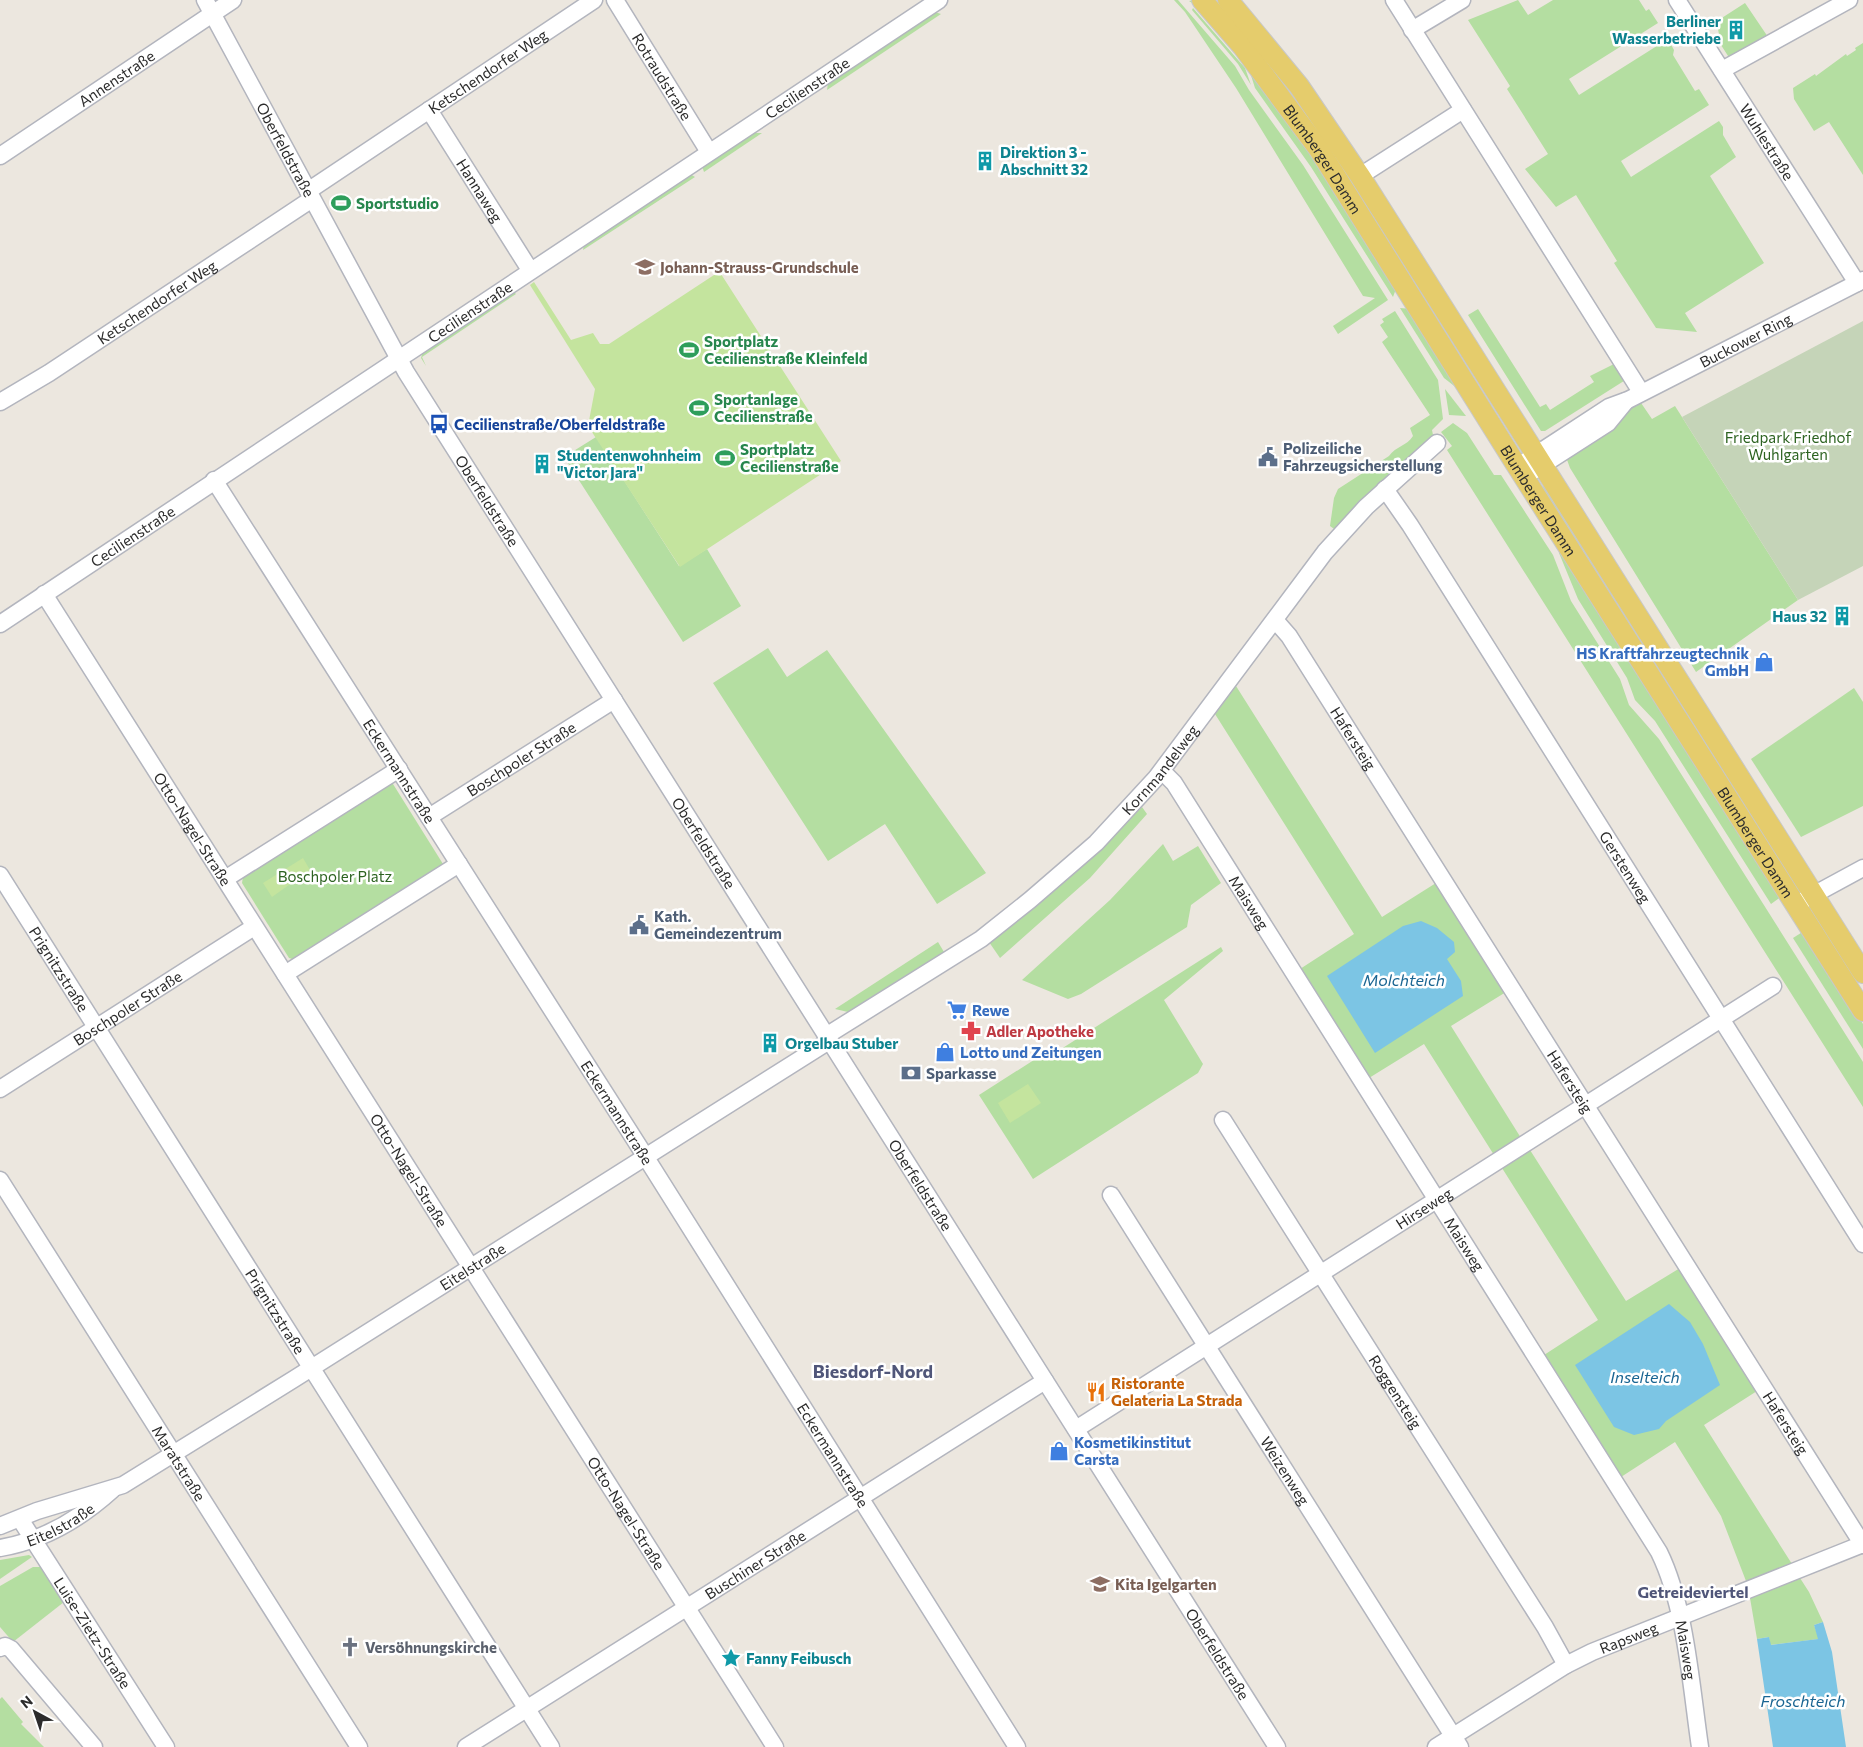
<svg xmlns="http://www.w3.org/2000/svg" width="1863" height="1747" viewBox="0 0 1863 1747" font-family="Commissioner,sans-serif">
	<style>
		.green { fill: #b4dea1 }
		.cemetery { fill: #c5d4b8 }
		.pitch { fill: #c4e49e }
		.water { fill: #7cc5e4 }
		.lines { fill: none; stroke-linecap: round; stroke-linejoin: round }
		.minor-casing { stroke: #b3b5be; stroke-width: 19 }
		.major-casing { stroke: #c8c8c8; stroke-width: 22 }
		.minor { stroke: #fff; stroke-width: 16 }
		.major { stroke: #e5cc6c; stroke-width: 20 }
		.labels { text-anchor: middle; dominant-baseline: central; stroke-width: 5; stroke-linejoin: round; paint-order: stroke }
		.culture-label { font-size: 15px; font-weight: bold; fill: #0d838f; stroke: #fff; text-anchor: start }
		.street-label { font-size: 15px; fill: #2c2c2c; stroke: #fff }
		.leisure-label { font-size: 15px; font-weight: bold; fill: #27864d; stroke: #fff; text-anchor: start }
		.education-label { font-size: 15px; font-weight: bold; fill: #785e54; stroke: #fff; text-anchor: start }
		.transit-label { font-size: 15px; font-weight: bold; fill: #164399; stroke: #fff; text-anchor: start }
		.park-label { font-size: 15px; fill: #2d6321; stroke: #fff }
		.service-label { font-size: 15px; font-weight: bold; fill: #4e5e75; stroke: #fff; text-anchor: start }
		.shop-label { font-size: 15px; font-weight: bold; fill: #366cbe; stroke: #fff; text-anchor: start }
		.health-label { font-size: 15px; font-weight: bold; fill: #be3a42; stroke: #fff; text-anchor: start }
		.food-label { font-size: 15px; font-weight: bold; fill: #c56008; stroke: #fff; text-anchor: start }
		.worship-label { font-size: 15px; font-weight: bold; fill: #5b616d; stroke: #fff; text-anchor: start }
		.water-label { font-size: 16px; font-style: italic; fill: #1a6592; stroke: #fff }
		.neighbourhood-label { font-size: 16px; font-weight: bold; fill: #505679; stroke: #fff }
		.quarter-label { font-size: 18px; font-weight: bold; fill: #505679; stroke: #fff }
	</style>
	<rect width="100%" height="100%" fill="#ece7df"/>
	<!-- green -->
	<g class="green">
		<polygon points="1174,0 1178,0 1235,66 1249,90 1303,165 1388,300 1338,334 1333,326 1375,298 1363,296 1236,88 1185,12"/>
		<path d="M1194,0C1275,85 1335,187 1397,286L1393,297L1311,167L1255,88L1248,66L1200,8L1189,1Z"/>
		<polygon points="1518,0 1528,15 1553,0 1639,0 1646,11 1649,9 1658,23 1569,79 1579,95 1668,39 1674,50 1673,55 1695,91 1699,89 1709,105 1621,161 1631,177 1719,121 1723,127 1723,135 1736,157 1710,176 1764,263 1685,313 1697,332 1656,328 1614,263 1617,261 1576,195 1556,207 1525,169 1548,154 1507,89 1510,86 1468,20"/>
		<polygon points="1745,3 1768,37 1730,59 1721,45 1718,29 1714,23"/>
		<polygon points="1193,8 1245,68 1251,85 1238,64 1192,10"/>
		<polygon points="935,12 941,14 827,90 828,83"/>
		<polygon points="1863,43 1863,175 1829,122 1814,131 1794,99 1793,88 1815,74 1816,76 1846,54 1847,56 1856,50 1855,48"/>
		<polygon points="753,133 762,133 704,172 702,166"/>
		<polygon points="690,174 695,177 583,250 584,244"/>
		<polygon points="513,291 516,294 422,357 426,366 421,358 423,351"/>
		<polygon points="1400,308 1412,309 1462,392 1444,378"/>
		<polygon points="1478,309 1540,407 1546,404 1550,410 1594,382 1590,376 1616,363 1627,379 1545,431 1541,431 1468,315"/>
		<path d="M1395,311L1438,380L1443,419L1432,430L1434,440L1337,531L1330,526L1334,498L1338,489L1389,456C1396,446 1407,446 1413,436L1410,428L1430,415L1382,342L1388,337L1380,325L1384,322L1382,319Z"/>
		<polygon points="1445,389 1466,416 1449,415"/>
		<polygon points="1639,400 1652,419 1675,406 1798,600 1696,672 1570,468 1566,457 1629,406"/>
		<polygon points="1453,423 1467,433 1494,475 1501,475 1553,555 1571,601 1620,679 1629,705 1659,739 1863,1062 1863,1107 1447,450 1452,446 1441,432"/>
		<polygon points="596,437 679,566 707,549 741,606 683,642 564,457"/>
		<polygon points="1548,485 1753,816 1727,784 1540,489"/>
		<polygon points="1563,550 1782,896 1771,904 1655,721 1635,700 1627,678 1578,599 1559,553"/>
		<polygon points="768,648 787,677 827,650 986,873 937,904 885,824 828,861 713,683"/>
		<polygon points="1236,686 1382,917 1436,883 1506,992 1451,1026 1521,1138 1494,1155 1424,1044 1369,1078 1300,969 1354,934 1215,714"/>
		<polygon points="1854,688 1863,702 1863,806 1801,837 1751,759"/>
		<polygon points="389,783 393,784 443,864 443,867 295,960 289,958 242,883 243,877"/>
		<path d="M1142,807L1147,814L1090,878L1000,958L989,942C1045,902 1095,857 1142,807Z"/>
		<polygon points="1163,844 1173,861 1198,846 1221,883 1191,905 1187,927 1081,994 1068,999 1022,980 1110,900"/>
		<polygon points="1804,931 1863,1024 1863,1049 1793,938"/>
		<polygon points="938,942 944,952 848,1012 835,1009"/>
		<polygon points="1221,947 1223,951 1164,1000 1203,1064 1198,1073 1033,1179 979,1095 1037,1058 1047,1058"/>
		<polygon points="1530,1150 1626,1301 1680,1268 1757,1391 1704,1425 1792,1564 1746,1581 1721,1516 1675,1442 1621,1477 1544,1355 1598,1320 1502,1168"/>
		<polygon points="29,1555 32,1557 0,1579 0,1560"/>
		<polygon points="33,1567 42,1567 64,1602 13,1642 0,1627 0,1586"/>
		<polygon points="1800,1578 1809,1592 1823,1622 1814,1625 1819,1639 1770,1645 1769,1637 1757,1639 1750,1598"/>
		<polygon points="2,1697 23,1722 21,1724 44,1747 0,1747 0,1699"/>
	</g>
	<!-- cemetery -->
	<polygon class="cemetery" points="1863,321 1863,566 1798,600 1682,417"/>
	<!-- pitch -->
	<g class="pitch">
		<polygon points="721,274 841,461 680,567 588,426 595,389 530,285 534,282 571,340 593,333 600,344 609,344 714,275"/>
		<polygon points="303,858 310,870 272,897 263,883"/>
		<polygon points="1028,1084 1041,1103 1010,1123 998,1103"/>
	</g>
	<!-- water -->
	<g class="water">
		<polygon points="1421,921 1437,928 1454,942 1455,952 1447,959 1461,981 1463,996 1375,1053 1327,976 1403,926"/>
		<polygon points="1669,1304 1690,1322 1703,1344 1720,1385 1666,1421 1659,1429 1634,1435 1614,1427 1575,1365"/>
		<polygon points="1823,1622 1832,1652 1846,1747 1773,1747 1757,1639 1769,1637 1771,1645 1818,1639 1814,1625"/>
	</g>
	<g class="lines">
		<defs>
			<g id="minor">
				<path id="s1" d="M205,0L406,372L1277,1747"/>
				<path id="s2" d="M615,0L709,152"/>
				<polyline points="1394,0 1641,392"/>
				<path id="s3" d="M1677,0L1857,283"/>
				<polyline points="1412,30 1462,0"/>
				<polyline points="1722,70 1849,0"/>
				<path id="s4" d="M429,110L530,270"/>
				<path id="s5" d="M0,156L233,0"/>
				<polyline points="1360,176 1463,110"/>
				<path id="s6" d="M308,191L594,0"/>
				<path id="s7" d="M0,402L49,373L312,199"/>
				<path id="s8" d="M1517,467L1609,407L1628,400L1863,280"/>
				<polyline points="1524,477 1608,423 1626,401"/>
				<path id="s9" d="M214,480L640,1148L1017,1747"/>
				<path id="s10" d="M1385,489L1410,525L1863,1244"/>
				<path id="s11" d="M44,594L775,1747"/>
				<path id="s12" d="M1275,620L1289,636L1863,1545"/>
				<path id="s13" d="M0,624L939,0"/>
				<path id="s14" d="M1162,771L1174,783L1659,1552C1686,1607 1691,1686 1700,1747"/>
				<path id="s15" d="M429,817L614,700"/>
				<path id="s16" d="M0,875L551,1747"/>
				<polyline points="225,879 399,769"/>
				<polyline points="1804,900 1863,868"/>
				<polyline points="285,974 459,864"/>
				<path id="s17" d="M826,1036L981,939L1030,900L1096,843L1156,778L1325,552L1366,507L1437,443"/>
				<path id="s18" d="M0,1089L254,927"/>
				<path id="s19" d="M1223,1120L1545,1627L1566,1665"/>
				<path id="s20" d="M0,1180L359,1747"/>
				<path id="s21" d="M1111,1195L1460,1747"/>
				<path id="s22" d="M1076,1429L1773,986"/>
				<path id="s23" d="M20,1519L166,1747"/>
				<path id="s24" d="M0,1526L37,1511L123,1485L294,1379L829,1041"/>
				<path id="s25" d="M0,1548C42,1541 81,1518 112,1490"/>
				<polyline points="0,1648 5,1646 11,1649 94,1747"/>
				<path id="s26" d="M466,1747L1045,1381"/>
				<path id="s27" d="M1436,1747L1566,1665L1592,1652L1863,1544"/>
			</g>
			<g id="major">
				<path id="s28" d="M1202,0L1243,47L1318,148L1515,463L1863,1011"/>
				<polyline points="1228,0 1299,86 1360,176 1863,973"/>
			</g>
		</defs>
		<!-- minor casing -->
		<use href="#minor" class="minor-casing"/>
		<!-- major casing -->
		<use href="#major" class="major-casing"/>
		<!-- minor -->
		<use href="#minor" class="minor"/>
		<!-- major -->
		<use href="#major" class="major"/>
	</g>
	<!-- icons -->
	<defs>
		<symbol id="building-bare" viewBox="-9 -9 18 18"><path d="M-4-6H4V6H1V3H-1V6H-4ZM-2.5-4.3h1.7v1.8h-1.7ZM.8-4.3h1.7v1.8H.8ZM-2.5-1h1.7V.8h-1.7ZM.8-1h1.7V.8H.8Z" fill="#0f9aa8" stroke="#fff" stroke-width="2.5" paint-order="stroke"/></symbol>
		<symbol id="stadium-bare" viewBox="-9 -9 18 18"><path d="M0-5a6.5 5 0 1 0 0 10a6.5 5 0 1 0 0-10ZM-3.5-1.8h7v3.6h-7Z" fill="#2e9e5b" stroke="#fff" stroke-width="2.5" paint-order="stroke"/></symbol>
		<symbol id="school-bare" viewBox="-9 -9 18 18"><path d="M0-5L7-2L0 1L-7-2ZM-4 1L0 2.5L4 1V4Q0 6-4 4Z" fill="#8d6e63" stroke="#fff" stroke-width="2.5" paint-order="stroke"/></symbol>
		<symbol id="bus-bare" viewBox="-9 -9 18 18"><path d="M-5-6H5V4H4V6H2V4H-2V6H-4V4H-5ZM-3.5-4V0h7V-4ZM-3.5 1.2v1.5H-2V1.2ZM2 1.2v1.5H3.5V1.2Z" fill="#1a4fb4" stroke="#fff" stroke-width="2.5" paint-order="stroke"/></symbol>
		<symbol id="civic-bare" viewBox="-9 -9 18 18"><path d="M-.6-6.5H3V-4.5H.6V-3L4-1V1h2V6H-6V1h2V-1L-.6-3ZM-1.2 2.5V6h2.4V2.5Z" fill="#5c6f8a" stroke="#fff" stroke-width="2.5" paint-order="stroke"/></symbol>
		<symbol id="shop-bare" viewBox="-9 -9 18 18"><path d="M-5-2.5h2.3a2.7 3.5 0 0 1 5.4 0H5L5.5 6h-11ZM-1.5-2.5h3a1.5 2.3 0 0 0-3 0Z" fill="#3f7fe0" stroke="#fff" stroke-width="2.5" paint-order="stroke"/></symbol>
		<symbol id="supermarket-bare" viewBox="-9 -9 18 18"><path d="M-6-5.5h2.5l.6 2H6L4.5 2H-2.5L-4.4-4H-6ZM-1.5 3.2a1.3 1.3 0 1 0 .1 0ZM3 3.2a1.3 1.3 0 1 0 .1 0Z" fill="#3f7fe0" stroke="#fff" stroke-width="2.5" paint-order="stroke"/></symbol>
		<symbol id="pharmacy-bare" viewBox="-9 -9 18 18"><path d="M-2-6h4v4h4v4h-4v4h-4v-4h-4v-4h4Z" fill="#e0444e" stroke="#fff" stroke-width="2.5" paint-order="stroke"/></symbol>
		<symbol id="bank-bare" viewBox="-9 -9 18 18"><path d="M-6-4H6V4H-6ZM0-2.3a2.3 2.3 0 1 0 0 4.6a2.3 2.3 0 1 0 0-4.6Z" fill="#5c6f8a" stroke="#fff" stroke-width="2.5" paint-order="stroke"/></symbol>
		<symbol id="restaurant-bare" viewBox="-9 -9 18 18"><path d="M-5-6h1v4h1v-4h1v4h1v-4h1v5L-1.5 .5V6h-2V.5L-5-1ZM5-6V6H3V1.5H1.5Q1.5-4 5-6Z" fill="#e8710a" stroke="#fff" stroke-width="2.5" paint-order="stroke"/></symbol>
		<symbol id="church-bare" viewBox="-9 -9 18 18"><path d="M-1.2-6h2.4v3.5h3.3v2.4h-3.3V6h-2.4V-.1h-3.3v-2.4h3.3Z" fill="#6b7280" stroke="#fff" stroke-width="2.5" paint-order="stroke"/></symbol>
		<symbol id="sight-bare" viewBox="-9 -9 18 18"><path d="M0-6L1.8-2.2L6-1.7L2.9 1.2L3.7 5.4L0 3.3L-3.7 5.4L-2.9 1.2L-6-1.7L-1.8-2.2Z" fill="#0f9aa8" stroke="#fff" stroke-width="2.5" paint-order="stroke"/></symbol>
	</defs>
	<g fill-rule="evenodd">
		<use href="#building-bare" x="1722" y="16" width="28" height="28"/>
		<use href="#building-bare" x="971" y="147" width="28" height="28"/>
		<use href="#stadium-bare" x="327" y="189" width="28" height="28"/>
		<use href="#school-bare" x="631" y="253" width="28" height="28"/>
		<use href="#stadium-bare" x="675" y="336" width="28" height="28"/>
		<use href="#stadium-bare" x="685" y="394" width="28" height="28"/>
		<use href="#bus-bare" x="425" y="410" width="28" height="28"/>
		<use href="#civic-bare" x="1254" y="443" width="28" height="28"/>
		<use href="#stadium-bare" x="711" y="444" width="28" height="28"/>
		<use href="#building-bare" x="528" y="450" width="28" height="28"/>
		<use href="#building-bare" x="1828" y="602" width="28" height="28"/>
		<use href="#shop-bare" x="1750" y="648" width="28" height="28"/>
		<use href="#civic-bare" x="625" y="911" width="28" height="28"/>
		<use href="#supermarket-bare" x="943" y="996" width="28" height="28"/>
		<use href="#pharmacy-bare" x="957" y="1017" width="28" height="28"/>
		<use href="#building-bare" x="756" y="1029" width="28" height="28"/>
		<use href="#shop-bare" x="931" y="1038" width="28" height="28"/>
		<use href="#bank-bare" x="897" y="1059" width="28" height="28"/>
		<use href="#restaurant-bare" x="1082" y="1378" width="28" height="28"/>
		<use href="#shop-bare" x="1045" y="1437" width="28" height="28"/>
		<use href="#school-bare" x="1086" y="1570" width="28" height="28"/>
		<use href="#church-bare" x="336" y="1633" width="28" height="28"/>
		<use href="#sight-bare" x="717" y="1644" width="28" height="28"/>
	</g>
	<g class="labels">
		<!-- culture labels -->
		<g class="culture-label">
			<text x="1721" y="21" text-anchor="end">Berliner<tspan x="1721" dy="17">Wasserbetriebe</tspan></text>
			<text x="1000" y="152">Direktion 3 -<tspan x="1000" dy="17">Abschnitt 32</tspan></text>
			<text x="557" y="455">Studentenwohnheim<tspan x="557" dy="17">"Victor Jara"</tspan></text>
			<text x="1827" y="616" text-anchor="end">Haus 32</text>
			<text x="785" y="1043">Orgelbau Stuber</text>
			<text x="746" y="1658">Fanny Feibusch</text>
		</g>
		<!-- street labels -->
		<g class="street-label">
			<text stroke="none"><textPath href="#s6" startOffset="216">Ketschendorfer Weg</textPath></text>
			<text stroke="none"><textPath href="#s2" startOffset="90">Rotraudstraße</textPath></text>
			<text stroke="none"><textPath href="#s5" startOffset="140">Annenstraße</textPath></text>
			<text stroke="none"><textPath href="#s13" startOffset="969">Cecilienstraße</textPath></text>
			<text stroke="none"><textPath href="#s3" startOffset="168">Wuhlestraße</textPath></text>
			<text stroke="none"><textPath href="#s1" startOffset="170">Oberfeldstraße</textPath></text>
			<text stroke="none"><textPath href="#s28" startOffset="200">Blumberger Damm</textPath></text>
			<text stroke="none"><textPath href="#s4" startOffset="95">Hannaweg</textPath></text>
			<text stroke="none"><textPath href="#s7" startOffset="186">Ketschendorfer Weg</textPath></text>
			<text stroke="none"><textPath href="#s13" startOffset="564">Cecilienstraße</textPath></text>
			<text stroke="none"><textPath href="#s8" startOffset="262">Buckower Ring</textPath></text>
			<text stroke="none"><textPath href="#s28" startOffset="604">Blumberger Damm</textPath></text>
			<text stroke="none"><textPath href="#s1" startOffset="575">Oberfeldstraße</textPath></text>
			<text stroke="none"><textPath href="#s13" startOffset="159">Cecilienstraße</textPath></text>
			<text stroke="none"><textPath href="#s12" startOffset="142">Hafersteig</textPath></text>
			<text stroke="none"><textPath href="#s15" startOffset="109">Boschpoler Straße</textPath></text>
			<text stroke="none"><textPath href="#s17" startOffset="430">Kornmandelweg</textPath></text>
			<text stroke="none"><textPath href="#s9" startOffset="345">Eckermannstraße</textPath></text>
			<text stroke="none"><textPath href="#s11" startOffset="278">Otto-Nagel-Straße</textPath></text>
			<text stroke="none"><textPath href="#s1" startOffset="980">Oberfeldstraße</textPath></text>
			<text stroke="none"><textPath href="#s28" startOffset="1009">Blumberger Damm</textPath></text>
			<text stroke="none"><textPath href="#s10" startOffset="448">Gerstenweg</textPath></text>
			<text stroke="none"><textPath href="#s14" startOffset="158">Maisweg</textPath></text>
			<text stroke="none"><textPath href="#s16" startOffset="111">Prignitzstraße</textPath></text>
			<text stroke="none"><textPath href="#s18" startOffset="151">Boschpoler Straße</textPath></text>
			<text stroke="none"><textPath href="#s12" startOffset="548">Hafersteig</textPath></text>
			<text stroke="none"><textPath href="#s9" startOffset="750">Eckermannstraße</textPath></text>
			<text stroke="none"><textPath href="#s11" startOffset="682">Otto-Nagel-Straße</textPath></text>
			<text stroke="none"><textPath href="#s1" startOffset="1385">Oberfeldstraße</textPath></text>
			<text stroke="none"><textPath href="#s22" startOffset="412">Hirseweg</textPath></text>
			<text stroke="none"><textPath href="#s14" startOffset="562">Maisweg</textPath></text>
			<text stroke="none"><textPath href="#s24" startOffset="542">Eitelstraße</textPath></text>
			<text stroke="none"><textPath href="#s16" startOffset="516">Prignitzstraße</textPath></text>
			<text stroke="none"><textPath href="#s19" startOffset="322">Roggensteig</textPath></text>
			<text stroke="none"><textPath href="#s12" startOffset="952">Hafersteig</textPath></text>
			<text stroke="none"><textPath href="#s9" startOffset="1155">Eckermannstraße</textPath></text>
			<text stroke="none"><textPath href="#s20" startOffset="335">Maratstraße</textPath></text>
			<text stroke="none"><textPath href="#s21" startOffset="326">Weizenweg</textPath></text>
			<text stroke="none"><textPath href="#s11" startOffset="1088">Otto-Nagel-Straße</textPath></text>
			<text stroke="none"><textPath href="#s25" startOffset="65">Eitelstraße</textPath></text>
			<text stroke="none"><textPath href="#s26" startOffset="342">Buschiner Straße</textPath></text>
			<text stroke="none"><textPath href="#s23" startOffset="135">Luise-Zietz-Straße</textPath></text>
			<text stroke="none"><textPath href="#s27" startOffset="222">Rapsweg</textPath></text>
			<text stroke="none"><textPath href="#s14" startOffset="1028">Maisweg</textPath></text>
			<text stroke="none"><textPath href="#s1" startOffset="1940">Oberfeldstraße</textPath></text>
		</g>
		<!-- leisure labels -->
		<g class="leisure-label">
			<text x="356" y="203">Sportstudio</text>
			<text x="704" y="341">Sportplatz<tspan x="704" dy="17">Cecilienstraße Kleinfeld</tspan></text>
			<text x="714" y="399">Sportanlage<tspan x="714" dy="17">Cecilienstraße</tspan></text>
			<text x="740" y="449">Sportplatz<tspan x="740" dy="17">Cecilienstraße</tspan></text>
		</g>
		<!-- education labels -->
		<g class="education-label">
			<text x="660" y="267">Johann-Strauss-Grundschule</text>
			<text x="1115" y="1584">Kita Igelgarten</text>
		</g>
		<!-- transit labels -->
		<g class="transit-label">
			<text x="454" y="424">Cecilienstraße/Oberfeldstraße</text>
		</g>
		<!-- park labels -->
		<g class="park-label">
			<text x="1788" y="437">Friedpark Friedhof<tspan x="1788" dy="17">Wuhlgarten</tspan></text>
			<text x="335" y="876">Boschpoler Platz</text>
		</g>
		<!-- service labels -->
		<g class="service-label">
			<text x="1283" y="448">Polizeiliche<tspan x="1283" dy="17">Fahrzeugsicherstellung</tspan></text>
			<text x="654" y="916">Kath.<tspan x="654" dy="17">Gemeindezentrum</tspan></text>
			<text x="926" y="1073">Sparkasse</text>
		</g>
		<!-- shop labels -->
		<g class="shop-label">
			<text x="1749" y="653" text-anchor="end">HS Kraftfahrzeugtechnik<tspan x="1749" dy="17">GmbH</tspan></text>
			<text x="972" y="1010">Rewe</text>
			<text x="960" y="1052">Lotto und Zeitungen</text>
			<text x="1074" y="1442">Kosmetikinstitut<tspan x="1074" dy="17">Carsta</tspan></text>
		</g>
		<!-- health labels -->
		<g class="health-label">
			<text x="986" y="1031">Adler Apotheke</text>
		</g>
		<!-- food labels -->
		<g class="food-label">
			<text x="1111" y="1383">Ristorante<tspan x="1111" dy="17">Gelateria La Strada</tspan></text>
		</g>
		<!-- worship labels -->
		<g class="worship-label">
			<text x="365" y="1647">Versöhnungskirche</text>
		</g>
		<!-- water labels -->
		<g class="water-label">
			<text x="1404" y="979">Molchteich</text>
			<text x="1645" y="1376">Inselteich</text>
			<text x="1803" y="1700">Froschteich</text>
		</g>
		<!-- neighbourhood labels -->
		<g class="neighbourhood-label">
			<text x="1693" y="1591">Getreideviertel</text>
		</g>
		<!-- quarter labels -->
		<g class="quarter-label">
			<text x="873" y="1371">Biesdorf-Nord</text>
		</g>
	</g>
	<!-- north arrow -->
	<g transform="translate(35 1712) rotate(320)" stroke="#ffffff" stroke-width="4" paint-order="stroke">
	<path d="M0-4L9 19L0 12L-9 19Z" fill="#2c2c2c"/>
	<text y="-8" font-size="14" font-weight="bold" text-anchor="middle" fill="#2c2c2c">N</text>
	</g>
</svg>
